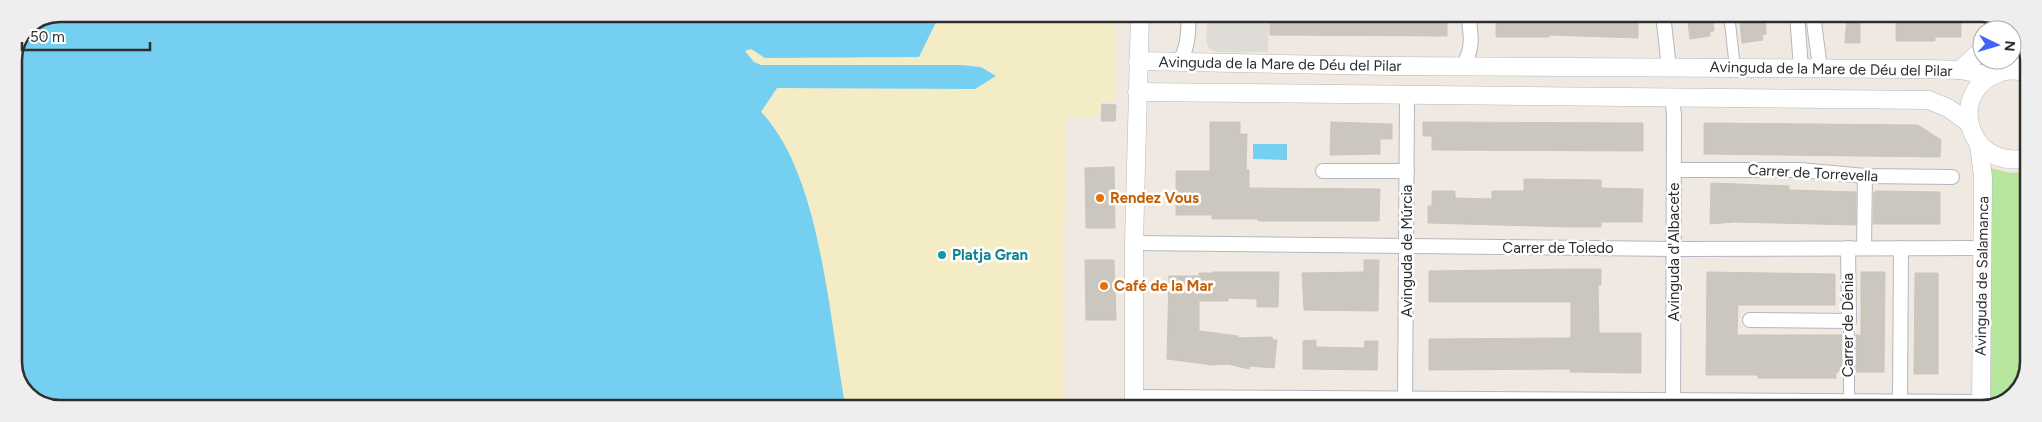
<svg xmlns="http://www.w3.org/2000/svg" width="2042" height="422" viewBox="0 0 2042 422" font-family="Figtree,sans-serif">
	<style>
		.green { fill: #b6e59e }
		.sand { fill: #f3ecc5 }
		.plaza { fill: #dfdcd8 }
		.water { fill: #75cff0 }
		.building { fill: #cbc7bf; stroke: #cbc5ba }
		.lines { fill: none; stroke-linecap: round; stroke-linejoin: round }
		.pedestrian-casing { stroke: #b4b7c1; stroke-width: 12 }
		.minor-casing { stroke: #b4b7c1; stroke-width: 16 }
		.tertiary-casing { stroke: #b4b7c1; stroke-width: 19 }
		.pedestrian { stroke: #fff; stroke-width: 10 }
		.minor { stroke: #fff; stroke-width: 14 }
		.tertiary { stroke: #fff; stroke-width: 18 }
		.food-dot { fill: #e8710a; stroke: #fff; stroke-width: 2 }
		.culture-dot { fill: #0f9aa8; stroke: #fff; stroke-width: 2 }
		.labels { text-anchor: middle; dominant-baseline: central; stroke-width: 5; stroke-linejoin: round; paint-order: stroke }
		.street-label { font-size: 15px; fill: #2e2e2e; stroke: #fff }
		.food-label { font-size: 15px; font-weight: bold; fill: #c56008; stroke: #fff; text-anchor: start }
		.culture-label { font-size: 15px; font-weight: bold; fill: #0d838f; stroke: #fff; text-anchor: start }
		.rim { fill: none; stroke: #2e2e2e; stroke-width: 2.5 }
	</style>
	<rect width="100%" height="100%" fill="#efe9e1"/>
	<!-- green -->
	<polygon class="green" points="1990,168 2011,173 2028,171 2027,371 2012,397 1988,406"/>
	<!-- sand -->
	<polygon class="sand" points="940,14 1116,14 1115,101 1101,100 1100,117 1067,116 1065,152 1063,408 846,408 770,121 761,112 777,88 975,89 996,75 981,67 960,65 761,65 754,62 745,51 750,49 765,58 919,57"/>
	<!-- plaza -->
	<polygon class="plaza" points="1208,14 1269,14 1268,52 1217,52 1209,48 1206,41"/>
	<!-- water -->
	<g class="water">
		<path d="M60,14H940L919,57L765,58L751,49L745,51L754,62L761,65H960L981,67L996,76L975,89L777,88L761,112C822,175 829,323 846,408L51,407L27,394L14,368V60L28,27Z"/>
		<polygon points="1253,144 1287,144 1287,160 1253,159"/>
	</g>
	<!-- building -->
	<g class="building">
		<polygon points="1277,14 1438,14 1438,23 1447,23 1447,36 1270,35 1270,21 1277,21"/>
		<polygon points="1496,14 1638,14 1638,38 1549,35 1549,37 1496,37"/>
		<polygon points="1687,14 1712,14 1714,31 1710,31 1710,36 1690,39"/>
		<polygon points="1739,14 1765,14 1766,34 1762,35 1763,40 1742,43"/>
		<polygon points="1847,15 1860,15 1860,43 1845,43"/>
		<polygon points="1896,15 1961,15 1961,37 1935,37 1935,41 1896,41"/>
		<polygon points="1102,104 1116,105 1115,121 1101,121"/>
		<polygon points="1210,122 1240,122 1240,134 1247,134 1246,170 1249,170 1249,188 1380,189 1379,221 1258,221 1258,219 1212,219 1212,215 1176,215 1176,171 1210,171"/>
		<polygon points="1331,122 1392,124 1392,139 1380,139 1380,154 1330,155"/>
		<polygon points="1423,122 1643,123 1643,151 1432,150 1432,136 1423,136"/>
		<polygon points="1704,123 1918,125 1941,140 1940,157 1704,154"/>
		<polygon points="1114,167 1115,228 1086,228 1085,168"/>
		<polygon points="1524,179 1601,180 1601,188 1643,189 1642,222 1601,222 1601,227 1570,227 1428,223 1428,206 1432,206 1432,191 1455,191 1455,198 1492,199 1492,191 1524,191"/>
		<polygon points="1711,183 1789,186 1789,190 1856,192 1856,225 1734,222 1710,224"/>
		<polygon points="1876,191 1940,192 1940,224 1873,224 1874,192"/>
		<polygon points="1085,260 1114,260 1116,320 1086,320"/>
		<polygon points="1364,260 1379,260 1378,311 1304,310 1302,273 1364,272"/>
		<polygon points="1571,269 1601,269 1601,285 1598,285 1599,333 1641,333 1641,373 1570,372 1570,369 1429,370 1429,339 1570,338 1571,333 1571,302 1429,302 1429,271"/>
		<polygon points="1213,272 1279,272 1278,307 1257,307 1257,299 1228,298 1228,301 1199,301 1199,331 1238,336 1238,338 1272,337 1273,340 1277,340 1274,368 1249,366 1249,369 1228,364 1213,365 1167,359 1169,276 1199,276 1199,273 1213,273"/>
		<polygon points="1707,272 1835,274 1835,305 1738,305 1737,335 1842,335 1842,372 1836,372 1836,378 1758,378 1758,375 1706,375"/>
		<polygon points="1861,272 1885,272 1884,372 1856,372 1856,335 1861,335"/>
		<polygon points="1915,273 1938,273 1938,374 1914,374"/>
		<polygon points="1316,340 1316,347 1364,348 1365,341 1378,341 1377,370 1303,369 1303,341"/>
	</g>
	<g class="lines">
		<defs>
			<g id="pedestrian">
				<polyline points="1729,14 1735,68"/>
				<polyline points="1849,401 1849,321"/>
			</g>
			<g id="minor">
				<polyline points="1663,14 1669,68"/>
				<polyline points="1797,15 1801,68"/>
				<polyline points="1813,15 1820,68"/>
				<path d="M1178,63C1189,49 1188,31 1189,14"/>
				<path d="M1463,66C1474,48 1471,34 1468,14"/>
				<polyline points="1672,97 1674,115 1673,408"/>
				<polyline points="1674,170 1800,170 1865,176 1952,177"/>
				<polyline points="1323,171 1407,171"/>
				<polyline points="1134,243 1674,249 1983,248"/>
				<polyline points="1864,248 1865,176"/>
				<polyline points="1750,320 1849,321 1848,248"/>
				<polyline points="1134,397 1981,402"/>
				<polyline points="1900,401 1901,248"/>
				<polyline points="1405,406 1407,95"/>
			</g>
			<g id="tertiary">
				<polyline points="1992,30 1997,18"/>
				<polyline points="2012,48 2022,71"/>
				<polyline points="1138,61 1389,66 1929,69 1960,70 1992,76"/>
				<polyline points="1960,70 1982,50"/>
				<polyline points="1137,92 1929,100 1948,108 1969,123"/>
				<polyline points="1979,145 1983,177 1981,408"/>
				<path d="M2028,158C1964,171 1947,88 2001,72C2010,70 2019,70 2028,73"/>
				<polyline points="1134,408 1134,243 1140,14"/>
			</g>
		</defs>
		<!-- pedestrian casing -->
		<use href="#pedestrian" class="pedestrian-casing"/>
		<!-- minor casing -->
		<use href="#minor" class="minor-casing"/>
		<!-- tertiary casing -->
		<use href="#tertiary" class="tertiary-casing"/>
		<!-- pedestrian -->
		<use href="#pedestrian" class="pedestrian"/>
		<!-- minor -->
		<use href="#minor" class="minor"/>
		<!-- tertiary -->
		<use href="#tertiary" class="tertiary"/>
	</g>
	<!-- markers -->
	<g class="food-dot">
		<circle cx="1100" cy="198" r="5"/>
		<circle cx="1104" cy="286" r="5"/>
	</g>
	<circle class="culture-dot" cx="942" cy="255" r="5"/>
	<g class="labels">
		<!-- street labels -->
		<g class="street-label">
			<text transform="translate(1280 64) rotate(1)">Avinguda de la Mare de Déu del Pilar</text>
			<text transform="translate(1831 69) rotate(1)">Avinguda de la Mare de Déu del Pilar</text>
			<text transform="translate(1813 173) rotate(3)">Carrer de Torrevella</text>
			<text x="1558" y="248">Carrer de Toledo</text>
			<text transform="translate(1407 251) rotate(-90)">Avinguda de Múrcia</text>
			<text transform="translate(1674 252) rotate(-90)">Avinguda d'Albacete</text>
			<text transform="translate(1982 276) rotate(-89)">Avinguda de Salamanca</text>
			<text transform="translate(1848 325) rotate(-90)">Carrer de Dénia</text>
		</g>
		<!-- food labels -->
		<g class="food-label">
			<text x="1110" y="198">Rendez Vous</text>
			<text x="1114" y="286">Café de la Mar</text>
		</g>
		<!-- culture labels -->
		<g class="culture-label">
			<text x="952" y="255">Platja Gran</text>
		</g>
	</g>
	<!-- crop -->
	<path d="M0 0H2042V422H0ZM60 22H1982A38 38 0 0 1 2020 60V362A38 38 0 0 1 1982 400H60A38 38 0 0 1 22 362V60A38 38 0 0 1 60 22Z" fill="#eee" fill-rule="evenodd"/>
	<path class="rim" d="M60 22H1982A38 38 0 0 1 2020 60V362A38 38 0 0 1 1982 400H60A38 38 0 0 1 22 362V60A38 38 0 0 1 60 22Z"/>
	<!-- north arrow -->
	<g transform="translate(1997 45) rotate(95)"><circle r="24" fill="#ffffff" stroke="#ababab"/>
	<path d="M0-4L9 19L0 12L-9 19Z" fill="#4264fb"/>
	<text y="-8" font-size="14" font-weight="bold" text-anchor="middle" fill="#2e2e2e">N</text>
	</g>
	<!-- scale -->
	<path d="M22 42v8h128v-8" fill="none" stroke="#2e2e2e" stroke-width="2.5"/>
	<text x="30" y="42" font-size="15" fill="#2e2e2e" stroke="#ffffff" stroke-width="4" paint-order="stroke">50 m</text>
</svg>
